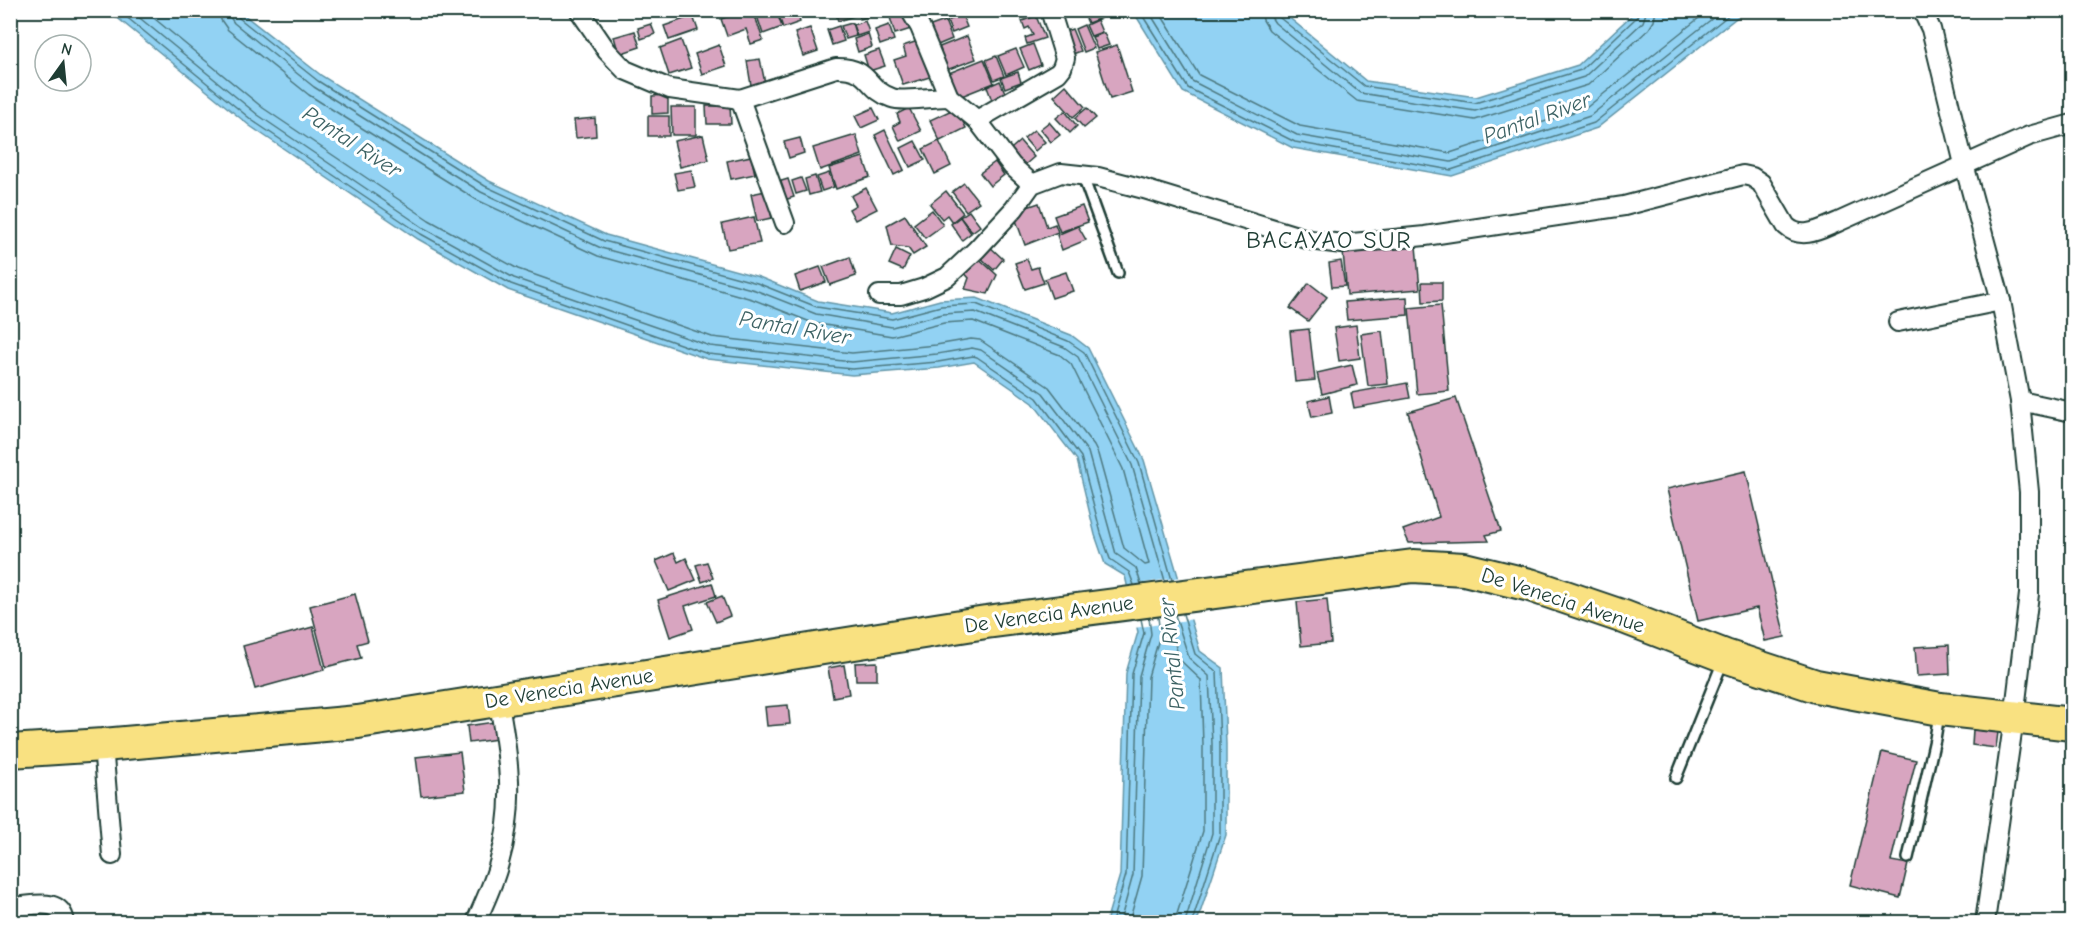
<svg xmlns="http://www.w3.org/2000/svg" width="2083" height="933" viewBox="0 0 2083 933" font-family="'Comic Neue',sans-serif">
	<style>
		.water { fill: #92d2f3; stroke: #6496a7; stroke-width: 1.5 }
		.pier { fill: #fff }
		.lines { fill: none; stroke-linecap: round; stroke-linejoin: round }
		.shore { stroke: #4d7980; stroke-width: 1.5 }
		.building { fill: #d8a5c0; stroke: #1f3d34; stroke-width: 1.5 }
		.lane-casing { stroke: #1f3d34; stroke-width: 14 }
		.street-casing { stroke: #1f3d34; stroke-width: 22 }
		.highway-casing { stroke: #1f3d34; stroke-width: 36 }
		.lane { stroke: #fff; stroke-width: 9 }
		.street { stroke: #fff; stroke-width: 18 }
		.highway { stroke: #f9e181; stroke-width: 32 }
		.labels { text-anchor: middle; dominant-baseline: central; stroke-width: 6; stroke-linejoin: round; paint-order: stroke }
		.street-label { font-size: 21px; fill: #1f3d34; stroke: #fff }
		.water-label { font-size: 22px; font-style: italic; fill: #3c6264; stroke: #fff }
		.quarter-label { font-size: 24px; letter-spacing: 1.5px; fill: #1f3d34; stroke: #fff }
	</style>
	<rect width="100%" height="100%" fill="#fff"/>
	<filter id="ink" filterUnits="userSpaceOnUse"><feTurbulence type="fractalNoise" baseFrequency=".0167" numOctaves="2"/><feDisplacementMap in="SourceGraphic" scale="12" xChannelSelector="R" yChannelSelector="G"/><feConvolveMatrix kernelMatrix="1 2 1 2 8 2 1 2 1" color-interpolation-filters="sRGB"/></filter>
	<g filter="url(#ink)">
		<!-- water -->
		<g class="water">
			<polygon points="109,11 239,11 322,76 489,181 606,235 759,277 818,301 892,313 940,300 977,298 1071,335 1088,348 1144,460 1200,651 1223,668 1226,744 1226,835 1197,922 1106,922 1120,875 1126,673 1138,632 1125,576 1105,564 1095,535 1077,460 1033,403 974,362 939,368 852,375 707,359 508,290 418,239 250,126"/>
			<polygon points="1133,11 1281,11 1366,81 1476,97 1578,65 1636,11 1745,11 1597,128 1452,176 1293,148 1183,92"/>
		</g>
		<!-- pier -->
		<polygon class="pier" points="1181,577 1194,619 1134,628 1125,586"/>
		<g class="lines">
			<!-- shore -->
			<g class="shore">
				<polyline points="118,10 253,121 421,234 511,284 708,354 852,369 938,362 973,356 977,357 1037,398 1081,457 1101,533 1110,559 1129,572 1134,585"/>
				<polyline points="130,10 258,115 424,228 514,278 710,346 852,362 937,354 972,348 981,350 1043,393 1088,452 1116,554 1136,568 1141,584"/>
				<polyline points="144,10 263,108 429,220 518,269 712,337 852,353 936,345 971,339 980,340 1049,387 1094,446 1098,454 1124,548 1145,565 1149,564 1123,469 1071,364 1060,355 973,321 944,323 892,336 813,323 752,299 598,256 477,200 309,95 228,30 221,20 220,10"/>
				<polyline points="229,10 230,17 234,23 314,87 481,192 601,248 755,290 816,314 892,327 943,314 975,312 1064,347 1078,357 1132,465 1165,581"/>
				<polyline points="236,10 239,18 318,81 485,186 604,241 757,283 817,307 892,319 941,306 976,304 1068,341 1084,352 1139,463 1172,580"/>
				<polyline points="1139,10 1188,88 1295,142 1451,170 1594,123 1735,10"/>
				<polyline points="1148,10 1192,81 1297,135 1451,162 1590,116 1723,10"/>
				<polyline points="1158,10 1199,75 1300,126 1450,153 1586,108 1709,10"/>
				<polyline points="1261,10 1263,20 1269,30 1357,101 1475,120 1588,85 1649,29 1654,21 1656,10"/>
				<polyline points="1270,10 1271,17 1275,23 1360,93 1475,111 1584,77 1643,22 1647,10"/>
				<polyline points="1278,10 1280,18 1364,86 1475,103 1581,70 1637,17 1639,10"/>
				<polyline points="1183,614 1195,654 1217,672 1220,744 1220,834 1192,922"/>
				<polyline points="1175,615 1189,658 1209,676 1212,744 1212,833 1185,922"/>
				<polyline points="1166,616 1180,660 1201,680 1203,745 1203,831 1177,914 1176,922"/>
				<polyline points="1112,922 1126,875 1132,674 1144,633 1141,619"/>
				<polyline points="1120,922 1133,875 1139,676 1151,634 1149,618"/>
				<polyline points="1129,922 1142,876 1148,677 1160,635 1158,617"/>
			</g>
		</g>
		<!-- building -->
		<g class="building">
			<polygon points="745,10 753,10 763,40 751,44 746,29 727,36 721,19"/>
			<polygon points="773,10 776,10 782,27 763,34 757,16"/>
			<polygon points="777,10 791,10 792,13 797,11 800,22 783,28"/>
			<polygon points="835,10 852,10 854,16 838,21"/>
			<polygon points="857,10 875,10 876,14 860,19"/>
			<polygon points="899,10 905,10 911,29 895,34 889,14"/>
			<polygon points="917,10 951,10 922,22"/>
			<polygon points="1092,10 1098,10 1101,18 1088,23 1084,14"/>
			<polygon points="962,15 967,27 952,33 947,21"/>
			<polygon points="693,16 698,30 669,40 664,26"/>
			<polygon points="1036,16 1045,38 1027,44 1025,38 1033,35 1029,27 1025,29 1022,21"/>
			<polygon points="1097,20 1102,32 1091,36 1086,25"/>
			<polygon points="865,21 869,32 857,36 853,25"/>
			<polygon points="945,21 952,39 933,47 925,28"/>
			<polygon points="852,23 856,36 846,39 841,26"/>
			<polygon points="651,24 655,34 641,39 638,28"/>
			<polygon points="889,25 894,40 880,45 875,30"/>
			<polygon points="1084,25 1094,48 1084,52 1075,29"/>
			<polygon points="839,26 844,41 832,45 827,30"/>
			<polygon points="810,28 818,51 803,56 795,33"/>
			<polygon points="1072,29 1081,51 1070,55 1061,33"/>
			<polygon points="635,31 640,47 619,54 614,37"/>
			<polygon points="1104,33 1109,45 1097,49 1092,37"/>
			<polygon points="868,34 872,47 858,52 854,39"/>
			<polygon points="967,36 976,59 941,72 937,48"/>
			<polygon points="681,40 691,68 669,75 660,48"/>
			<polygon points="921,40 933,76 903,85 894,60 906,56 903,46"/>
			<polygon points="1033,44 1041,65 1029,70 1020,49"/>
			<polygon points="719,45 726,66 702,74 695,54"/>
			<polygon points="1117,45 1132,92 1110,99 1095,52"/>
			<polygon points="1016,49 1024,67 1006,75 998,56"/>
			<polygon points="879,50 885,66 869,71 864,55"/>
			<polygon points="996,56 1004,76 994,80 986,60"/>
			<polygon points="760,59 765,83 751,85 747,61"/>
			<polygon points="984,59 994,83 959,97 949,73"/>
			<polygon points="1018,72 1021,82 1005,88 1001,78"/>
			<polygon points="1000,81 1007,97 993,103 987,87"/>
			<polygon points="1066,85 1085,107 1073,117 1054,96"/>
			<polygon points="668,95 668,113 652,114 652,96"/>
			<polygon points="706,106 730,106 731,124 707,124"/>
			<polygon points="671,107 696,107 696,135 672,135"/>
			<polygon points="873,108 879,120 861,128 855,116"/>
			<polygon points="909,108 921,131 900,141 893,126 900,122 897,114"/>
			<polygon points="956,108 966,128 940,141 930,120"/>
			<polygon points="1087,108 1096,118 1084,128 1075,118"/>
			<polygon points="1065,111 1077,126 1070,133 1056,118"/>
			<rect x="648" y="116" width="21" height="20"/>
			<polygon points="595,118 596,136 576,138 574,120"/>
			<polygon points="1049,122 1060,135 1051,142 1040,129"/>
			<polygon points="885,130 904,170 894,175 875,135"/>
			<polygon points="1034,130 1045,142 1035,151 1024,138"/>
			<polygon points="703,135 709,160 680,167 674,141"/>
			<polygon points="856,135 862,155 820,170 813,148"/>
			<polygon points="800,138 804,153 789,158 784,142"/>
			<polygon points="915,141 925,160 910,167 901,148"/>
			<polygon points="939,141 951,166 935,174 923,149"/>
			<polygon points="1020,141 1034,157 1019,170 1005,154"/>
			<polygon points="751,156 755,174 731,179 727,161"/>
			<polygon points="863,157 870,177 836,189 829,168"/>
			<polygon points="995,162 1004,175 990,186 980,173"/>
			<polygon points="691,170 695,187 678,190 674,173"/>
			<polygon points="829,173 834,187 822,191 817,177"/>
			<polygon points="815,176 820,192 809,195 805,179"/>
			<polygon points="801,178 806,191 796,194 792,181"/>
			<polygon points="788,179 794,197 781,201 775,183"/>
			<polygon points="964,183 979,202 966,211 952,192"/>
			<polygon points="866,188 877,209 855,220 849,209 856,205 851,196"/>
			<polygon points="766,191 772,218 757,221 751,194"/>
			<polygon points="946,191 963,213 952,222 947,215 942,219 930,204"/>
			<polygon points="1039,203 1047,227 1055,224 1058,232 1025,245 1013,212"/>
			<polygon points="1082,206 1088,222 1060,232 1054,216"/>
			<polygon points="932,210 943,225 925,238 914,224"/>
			<polygon points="969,211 980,226 972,232 960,217"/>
			<polygon points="905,215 926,247 913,255 908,248 892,246 887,225"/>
			<polygon points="754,217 760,243 728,249 722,224"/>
			<polygon points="960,217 971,233 962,240 951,224"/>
			<polygon points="1078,226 1086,240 1062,250 1057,235"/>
			<polygon points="988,245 1003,259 994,270 978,255"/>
			<polygon points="1416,246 1420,289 1347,295 1343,252"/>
			<polygon points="896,249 910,256 903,270 889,264"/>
			<polygon points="974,254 997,275 988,294 965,289 969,278 960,268"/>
			<polygon points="850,257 856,276 830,285 823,267"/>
			<polygon points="1027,259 1031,269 1038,267 1044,283 1025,289 1015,263"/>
			<polygon points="1341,261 1345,286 1332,287 1329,263"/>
			<polygon points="820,267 826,282 800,291 795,276"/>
			<polygon points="1066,272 1073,291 1052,298 1045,279"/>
			<polygon points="1422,282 1442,282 1442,301 1423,302"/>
			<polygon points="1309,283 1327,297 1308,321 1290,308"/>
			<polygon points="1407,297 1408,315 1347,320 1345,302"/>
			<polygon points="1441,305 1449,391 1417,394 1409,308"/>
			<polygon points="1356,325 1360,358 1339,361 1334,328"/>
			<polygon points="1309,329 1315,380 1295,382 1290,331"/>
			<polygon points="1382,331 1388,384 1368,386 1361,334"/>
			<polygon points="1352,365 1357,385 1322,394 1317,373"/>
			<polygon points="1407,383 1410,398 1354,408 1351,393"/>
			<polygon points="1329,396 1332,413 1312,417 1308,401"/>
			<polygon points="1456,398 1501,531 1486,535 1489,541 1409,543 1403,530 1439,517 1408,412"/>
			<polygon points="1746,471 1785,637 1765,641 1757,608 1698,621 1667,489"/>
			<polygon points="674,553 678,562 686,558 696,580 669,591 656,561"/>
			<polygon points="707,562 713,578 702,582 696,565"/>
			<polygon points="712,583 716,596 685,606 693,629 670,637 658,600"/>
			<polygon points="355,594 368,641 357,644 361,658 326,667 310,606"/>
			<polygon points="722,596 730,616 716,622 707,602"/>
			<polygon points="1327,599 1331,643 1301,646 1297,602"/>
			<polygon points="313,627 324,670 255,689 243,646"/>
			<polygon points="1949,645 1950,674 1917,676 1915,647"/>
			<polygon points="877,662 877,680 856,680 855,663"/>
			<polygon points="844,665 849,694 833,697 828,668"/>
			<polygon points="788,705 790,724 767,726 765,707"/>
			<polygon points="494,722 497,739 469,743 467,726"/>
			<polygon points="1973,730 1998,732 1996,748 1972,745"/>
			<polygon points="460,752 465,791 421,796 416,757"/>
			<polygon points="1882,752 1916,760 1891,861 1908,864 1900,898 1850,885"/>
		</g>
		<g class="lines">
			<defs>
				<g id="lane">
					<polyline points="1082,174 1118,273"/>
					<polyline points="1676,778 1723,661"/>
					<polyline points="1908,858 1935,739 1939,714"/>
				</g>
				<g id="street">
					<path d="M579,10L607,51L625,70L670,89L740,99L836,68C871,67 865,89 892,98C902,102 936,97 949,97"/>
					<polyline points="910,10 920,27 949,97 977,120 1012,166 1032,184"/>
					<polyline points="1922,10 1931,29 1964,164 2001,301 2020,401 2029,492 2029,594 2014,718 1985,922"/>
					<polyline points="740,99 785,223"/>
					<polyline points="977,120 1058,73 1062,68 1065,58 1050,10"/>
					<path d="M879,295H901L924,288L947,277L976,250L1014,209L1032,184L1061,173L1098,177L1144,189L1310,240L1342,244L1425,236L1624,206L1743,175L1752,177L1761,183L1786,226C1802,241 1821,229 1838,222L2029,136L2072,124"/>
					<polyline points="1898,322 2001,301"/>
					<polyline points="2020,401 2072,412"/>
					<polyline points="103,745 112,855"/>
					<path d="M10,907C31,907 60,895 65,922"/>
					<path d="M476,922C484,903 494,883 499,863C516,805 509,756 498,699"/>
				</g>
				<polyline id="highway" points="10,751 103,745 358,722 986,622 1413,566 1464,569 1530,585 1624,617 1725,656 1816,686 1940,709 2072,724"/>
			</defs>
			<!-- lane casing -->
			<use href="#lane" class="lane-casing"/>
			<!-- street casing -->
			<use href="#street" class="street-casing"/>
			<!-- highway casing -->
			<use href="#highway" class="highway-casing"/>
			<!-- lane -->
			<use href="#lane" class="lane"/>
			<!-- street -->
			<use href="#street" class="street"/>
			<!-- highway -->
			<use href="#highway" class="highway"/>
		</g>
	</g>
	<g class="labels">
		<!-- street labels -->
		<g class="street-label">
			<text transform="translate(1563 600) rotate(18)">De Venecia Avenue</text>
			<text transform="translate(1049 614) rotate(-8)">De Venecia Avenue</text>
			<text transform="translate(569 688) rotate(-9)">De Venecia Avenue</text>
		</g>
		<!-- water labels -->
		<g class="water-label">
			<text transform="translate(1537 118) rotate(-20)">Pantal River</text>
			<text transform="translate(352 142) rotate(33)">Pantal River</text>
			<text transform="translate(795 328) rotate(10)">Pantal River</text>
			<text transform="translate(1172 654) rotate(-96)">Pantal River</text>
		</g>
		<!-- quarter labels -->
		<g class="quarter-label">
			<text x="1329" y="240">BACAYAO SUR</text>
		</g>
	</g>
	<!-- margin -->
	<rect width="2083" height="933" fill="none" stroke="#fff" stroke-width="36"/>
	<rect x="18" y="18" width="2047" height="897" fill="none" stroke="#1f3d34" stroke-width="2" filter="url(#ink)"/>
	<!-- north arrow -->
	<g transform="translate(63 63) rotate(15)"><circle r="28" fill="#ffffff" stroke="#a5b1ae" stroke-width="1.5"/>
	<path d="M0-4.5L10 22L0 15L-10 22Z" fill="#1f3d34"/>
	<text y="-9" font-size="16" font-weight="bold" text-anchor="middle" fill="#1f3d34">N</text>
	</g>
</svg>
